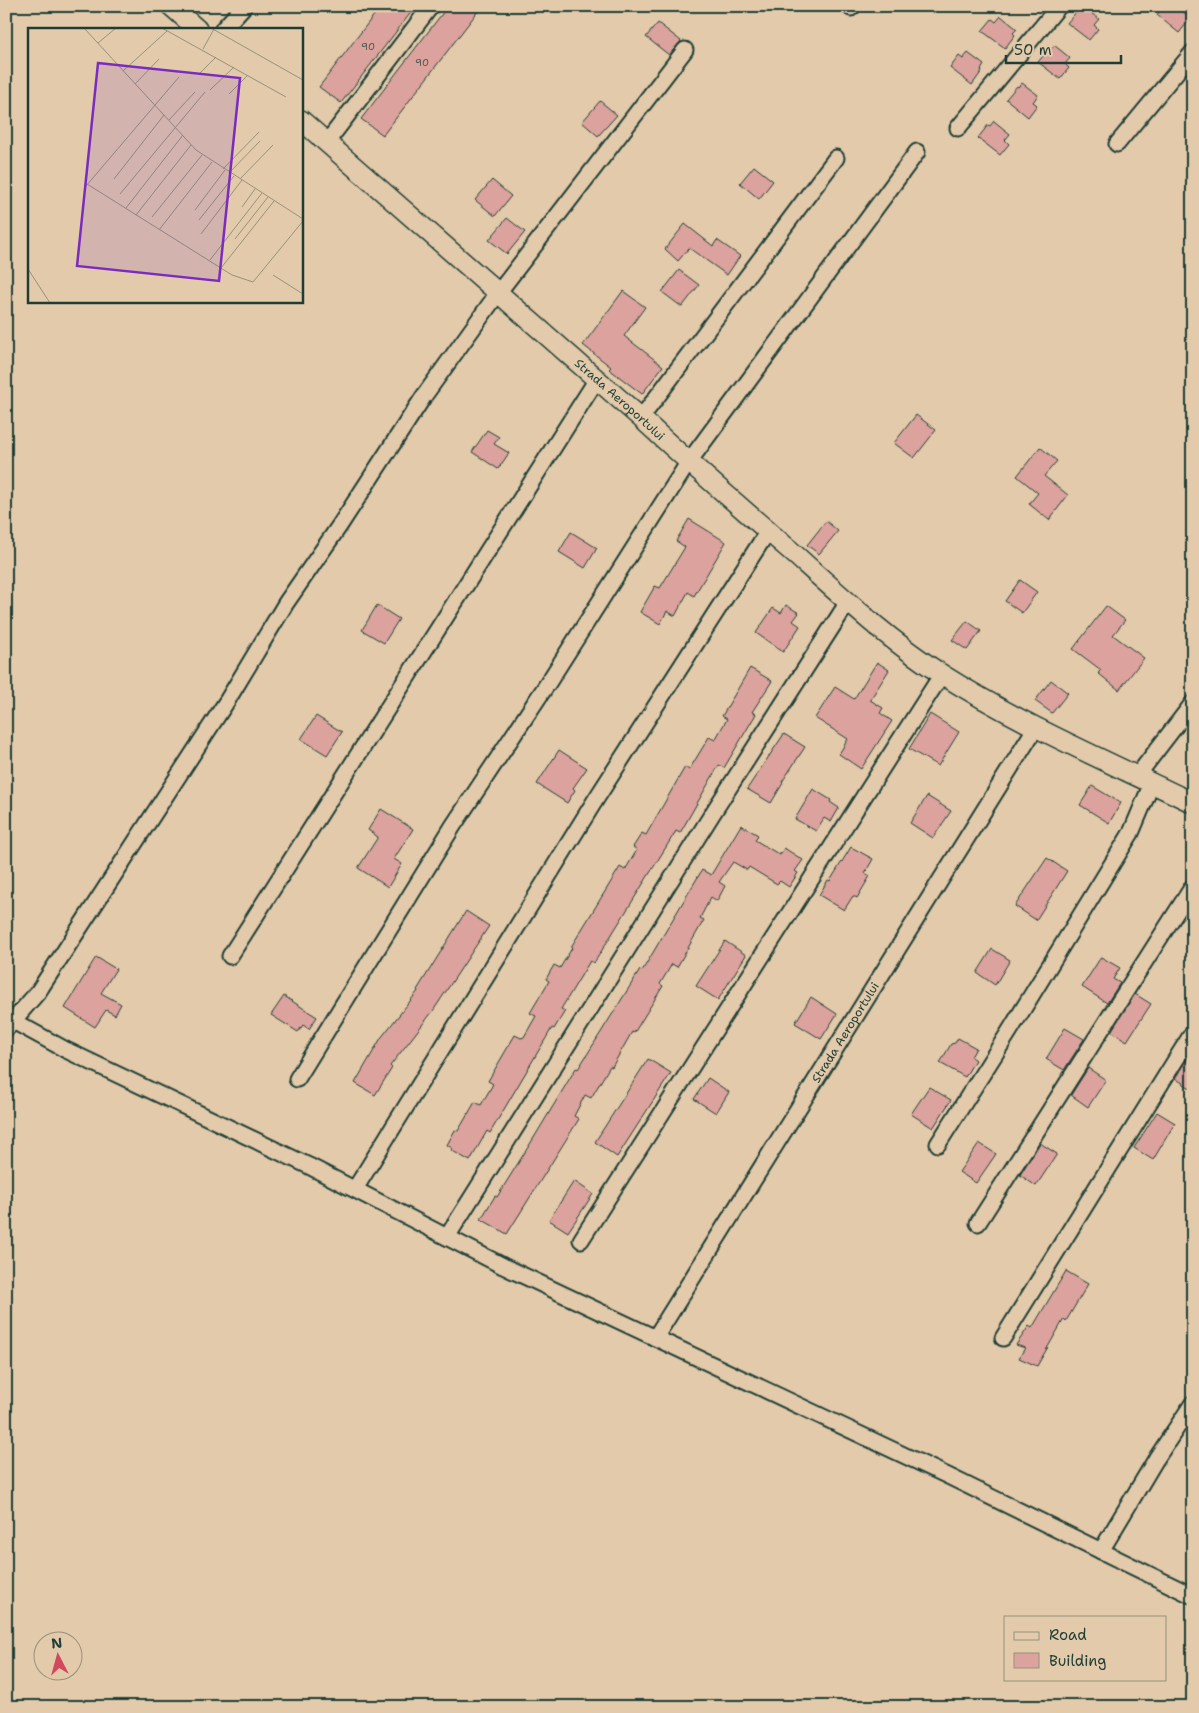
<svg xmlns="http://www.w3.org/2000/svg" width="1199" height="1713" viewBox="0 0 1199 1713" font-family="'Shantell Sans',sans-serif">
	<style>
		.building { fill: #dca29d; stroke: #1f3d34 }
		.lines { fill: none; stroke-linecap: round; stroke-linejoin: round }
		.minor-casing { stroke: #1f3d34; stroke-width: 19 }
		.tertiary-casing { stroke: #1f3d34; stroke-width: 22 }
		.minor { stroke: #e3caab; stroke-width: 15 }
		.tertiary { stroke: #e3caab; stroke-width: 19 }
		.labels { text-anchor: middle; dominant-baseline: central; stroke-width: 5; stroke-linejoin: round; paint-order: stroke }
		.number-label { font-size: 10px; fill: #4e564e }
		.street-label { font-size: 12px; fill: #1f3d34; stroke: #e3caab }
		.inset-road { fill: none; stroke: #95927b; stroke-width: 1 }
		.view { fill: #7b2cbf; fill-opacity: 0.15; stroke: #7b2cbf; stroke-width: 2.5 }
		.inset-edge { fill: none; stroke: #1f3d34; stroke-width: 2.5 }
	</style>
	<rect width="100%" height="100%" fill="#e3caab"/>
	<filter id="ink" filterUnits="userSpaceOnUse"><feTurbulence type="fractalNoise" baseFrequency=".02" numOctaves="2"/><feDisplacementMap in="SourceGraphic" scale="10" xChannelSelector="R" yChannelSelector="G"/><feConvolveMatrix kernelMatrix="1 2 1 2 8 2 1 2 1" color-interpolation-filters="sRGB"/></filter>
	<g filter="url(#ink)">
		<!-- building -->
		<g class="building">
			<polygon points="381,6 416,6 341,103 319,87"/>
			<polygon points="448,6 482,6 383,135 361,119"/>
			<polygon points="1163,6 1176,6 1191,18 1179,33 1157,15"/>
			<polygon points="1083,7 1099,19 1094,25 1098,29 1089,40 1067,23 1078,10 1079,11"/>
			<polygon points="1001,16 1017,29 1013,33 1015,35 1005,48 982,31 992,19 996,22"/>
			<polygon points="658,23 681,41 669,55 646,37"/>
			<polygon points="1054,45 1070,58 1065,64 1069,68 1060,79 1038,62 1049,49 1050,50"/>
			<polygon points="968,53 984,65 981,70 982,71 972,85 950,68 959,56 963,59"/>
			<polygon points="1022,83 1038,95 1033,102 1037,105 1028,117 1006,99 1017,86 1018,87"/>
			<polygon points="600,101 617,115 598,136 582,122"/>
			<polygon points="994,121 1010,134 1005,140 1009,144 1000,155 978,138 988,125 990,126"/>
			<polygon points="754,166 773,181 759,199 740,183"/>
			<polygon points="492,180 511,196 495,216 475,200"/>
			<polygon points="507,218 525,232 507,254 489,240"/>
			<polygon points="685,224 713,246 717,240 740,256 727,275 689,248 678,261 665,249"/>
			<polygon points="679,270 699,285 682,307 662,292"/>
			<polygon points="623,291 645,307 624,336 663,366 642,394 609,369 611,367 583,345"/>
			<polygon points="916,415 936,430 914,458 894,443"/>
			<polygon points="487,430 499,437 494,444 509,453 498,469 472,452"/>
			<polygon points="1040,447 1057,461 1044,476 1068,495 1049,520 1029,504 1038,493 1017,476"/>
			<polygon points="689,519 726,542 694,596 688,592 675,616 667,611 660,624 640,612 655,586 660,588 685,547 676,541"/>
			<polygon points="826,521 838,531 819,554 807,545"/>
			<polygon points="571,532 597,548 585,568 559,552"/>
			<polygon points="1020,580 1037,592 1022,613 1005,601"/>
			<polygon points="377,605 399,619 384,643 362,630"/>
			<polygon points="786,605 799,613 793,621 800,626 783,652 756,633 773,608 781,613"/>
			<polygon points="1106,606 1125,620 1113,635 1144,658 1119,690 1098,673 1101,670 1073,649"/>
			<polygon points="967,621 981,631 967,650 952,640"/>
			<polygon points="877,662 889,670 870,700 883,708 880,713 892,721 861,769 839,754 848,739 815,718 835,687 854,699"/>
			<polygon points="750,668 772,681 752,712 756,714 724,768 719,765 680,833 676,831 594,963 590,961 561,1009 565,1011 554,1029 552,1028 490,1133 487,1131 470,1161 451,1150 452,1148 447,1145 455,1130 458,1131 475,1102 481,1105 493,1084 488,1081 515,1035 521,1038 524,1037 536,1016 530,1013 549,981 546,979 554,965 560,968 572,948 571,947 620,867 625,870 637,850 633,847 642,833 646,835 685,767 689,770 709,737 715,740 727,719 722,716"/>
			<polygon points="1051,680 1068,693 1052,713 1035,701"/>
			<polygon points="930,714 959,732 938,766 909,749"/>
			<polygon points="316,716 342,732 327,755 301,739"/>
			<polygon points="784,734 805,747 782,782 783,783 771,803 747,789"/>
			<polygon points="559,750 587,768 573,788 575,790 567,803 537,784"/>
			<polygon points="1092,786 1121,803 1109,823 1080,805"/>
			<polygon points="813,789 831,800 830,802 839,808 831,822 824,818 816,831 795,819"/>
			<polygon points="927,796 951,811 933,838 910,823"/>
			<polygon points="381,809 413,829 394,859 402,864 388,887 358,868 378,837 368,830"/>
			<polygon points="741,825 758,835 755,840 780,855 784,848 803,860 795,871 798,873 789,887 780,881 777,884 749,867 747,870 733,862 719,882 725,886 717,901 711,897 700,918 704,920 677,967 672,964 660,984 663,986 634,1033 632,1032 612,1067 610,1066 591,1098 585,1095 574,1116 579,1119 507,1234 481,1219 495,1196 497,1197 535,1136 576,1068 578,1069 640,970 642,971 702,870 711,875"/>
			<polygon points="851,847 873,859 865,873 870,876 857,898 853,896 844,910 819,895 828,880 830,881"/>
			<polygon points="1047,858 1067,871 1036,920 1015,906"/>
			<polygon points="466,911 489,926 433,1011 390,1066 392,1068 375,1095 355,1083 381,1038 418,991 417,990"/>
			<polygon points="725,941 746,955 718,1000 696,986"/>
			<polygon points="992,949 1010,960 995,985 977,973"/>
			<polygon points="96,957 116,969 101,993 121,1004 115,1015 106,1010 95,1027 65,1008"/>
			<polygon points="1101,957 1120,968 1113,979 1120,983 1107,1003 1082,987"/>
			<polygon points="1135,994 1151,1004 1127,1041 1111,1031"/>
			<polygon points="284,996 317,1017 309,1029 303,1025 298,1032 271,1015"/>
			<polygon points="811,997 837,1014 821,1039 795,1023"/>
			<polygon points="1065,1028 1084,1039 1064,1070 1046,1059"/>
			<polygon points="958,1038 976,1048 971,1057 975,1060 965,1077 940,1063 951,1044 955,1043"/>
			<polygon points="1193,1050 1193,1090 1175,1078"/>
			<polygon points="648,1059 671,1073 617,1157 595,1142"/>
			<polygon points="1088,1068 1106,1080 1088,1107 1071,1095"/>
			<polygon points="708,1078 729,1092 716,1113 694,1099"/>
			<polygon points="929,1087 951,1100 933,1128 911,1114"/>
			<polygon points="1157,1112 1175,1123 1153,1160 1134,1148"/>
			<polygon points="979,1143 996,1154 976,1183 959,1172"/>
			<polygon points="1040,1143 1057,1154 1036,1186 1020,1175"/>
			<polygon points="574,1181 593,1194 568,1232 549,1220"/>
			<polygon points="1066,1271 1088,1284 1066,1321 1064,1319 1037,1366 1019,1358 1025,1348 1016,1345 1029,1326 1032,1328"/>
		</g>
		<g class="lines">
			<defs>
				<g id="minor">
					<polyline points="851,8 853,6"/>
					<polyline points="223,29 244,6"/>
					<polyline points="958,128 1059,6"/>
					<polyline points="327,142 431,6"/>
					<polyline points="1117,144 1193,52"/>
					<polyline points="641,418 836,158"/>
					<polyline points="1137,776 1193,703"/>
					<polyline points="230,956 597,379"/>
					<polyline points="13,1021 66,1050 309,1166 503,1266 948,1476 1193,1596"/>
					<polyline points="7,1028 38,992 227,701 286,603 340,525 424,396 498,293 685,50"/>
					<polyline points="297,1079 453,826 548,683 688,463 917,152"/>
					<polyline points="938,1144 1009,1032 1131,833 1152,783"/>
					<polyline points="355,1189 596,799 768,531"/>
					<polyline points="978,1223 1193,886"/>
					<polyline points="447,1237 716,808 848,602"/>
					<polyline points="581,1240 942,674"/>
					<path id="s1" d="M655,1338L1036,727"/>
					<polyline points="1003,1338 1193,1032"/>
					<polyline points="1101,1551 1156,1459 1193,1403"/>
				</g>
				<g id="tertiary">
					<polyline points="171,6 197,29"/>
					<path id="s2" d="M301,120L641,418C690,464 740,507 791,551C840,595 888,640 943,675C1022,725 1109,762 1193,803"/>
				</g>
			</defs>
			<!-- minor casing -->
			<use href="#minor" class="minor-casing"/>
			<!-- tertiary casing -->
			<use href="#tertiary" class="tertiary-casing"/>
			<!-- minor -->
			<use href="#minor" class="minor"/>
			<!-- tertiary -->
			<use href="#tertiary" class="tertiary"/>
		</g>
	</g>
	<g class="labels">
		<!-- number labels -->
		<g class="number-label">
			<text x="368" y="46">90</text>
			<text x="422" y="62">90</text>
		</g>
		<!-- street labels -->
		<g class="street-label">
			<text stroke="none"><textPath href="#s2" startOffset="424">Strada Aeroportului</textPath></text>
			<text stroke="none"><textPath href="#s1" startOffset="360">Strada Aeroportului</textPath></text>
		</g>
	</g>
	<!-- overview -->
	<g transform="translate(28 28)">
		<rect width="275" height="275" fill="#e3caab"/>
		<path class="inset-road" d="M56,0L168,122L275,191M134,0L258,69M183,0L275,52M70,15L88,0M175,21L186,1M95,43L139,3M171,46L188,29M107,56L131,31M182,62L206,39M201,66L220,47M141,92L167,64M195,141L231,104M201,145L232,113M86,151L136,87M212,151L245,117M59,156L204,247L225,254L275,193M58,158L151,49M92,166L177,64M214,179L227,161M98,180L155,107M167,182L197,142M108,187L163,117M124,189L174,127M171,192L206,148M131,202L184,134M173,206L214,152M207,211L240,169M182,232L234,165M193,240L246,173M0,241L22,275M245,247L275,266"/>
		<path class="view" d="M70,35L212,50L191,253L49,238Z"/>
		<rect width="275" height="275" class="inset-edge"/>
	</g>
	<!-- margin -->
	<rect width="1199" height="1713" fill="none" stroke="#e3caab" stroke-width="25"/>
	<rect x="12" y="12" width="1174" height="1688" fill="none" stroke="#1f3d34" stroke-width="2" filter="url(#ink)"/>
	<!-- legend -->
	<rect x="1004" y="1616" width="162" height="65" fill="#e3caab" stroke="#95927b"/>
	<rect x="1014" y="1632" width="25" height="8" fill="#e3caab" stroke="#95927b"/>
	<text x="1049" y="1640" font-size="15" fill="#1f3d34">Road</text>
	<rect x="1014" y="1653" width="25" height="15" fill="#dca29d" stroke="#95927b"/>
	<text x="1049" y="1666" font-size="15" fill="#1f3d34">Building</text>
	<!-- north arrow -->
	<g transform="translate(58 1656) rotate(354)"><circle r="24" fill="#e3caab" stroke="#95927b"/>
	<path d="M0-4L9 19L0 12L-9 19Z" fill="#d1495b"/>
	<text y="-8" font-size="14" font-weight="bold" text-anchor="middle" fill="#1f3d34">N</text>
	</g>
	<!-- scale -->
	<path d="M1006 55v8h115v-8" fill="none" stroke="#1f3d34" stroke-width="2.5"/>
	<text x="1014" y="55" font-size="15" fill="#1f3d34" stroke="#e3caab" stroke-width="4" paint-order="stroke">50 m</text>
</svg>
